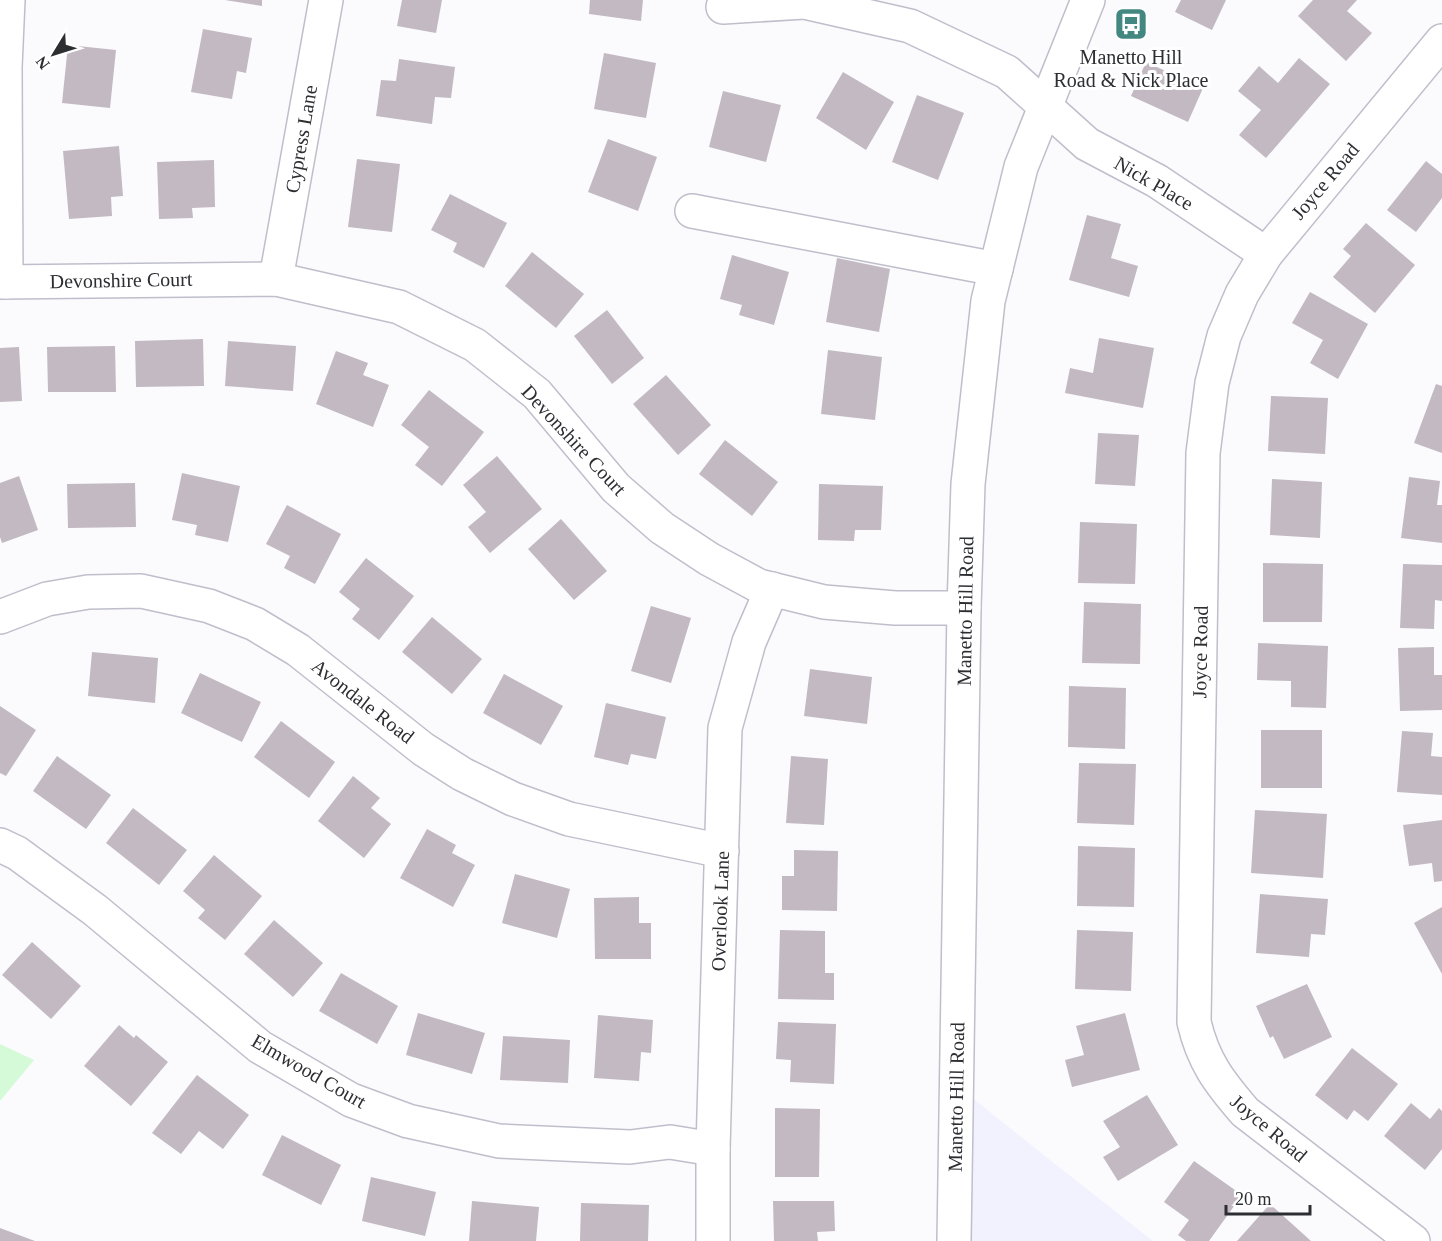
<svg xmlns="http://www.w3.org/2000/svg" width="1442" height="1241" viewBox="0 0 1442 1241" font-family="'Times New Roman',serif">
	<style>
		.built { fill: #f1f2fe }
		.green { fill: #d5fad8 }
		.building { fill: #c2b9c2 }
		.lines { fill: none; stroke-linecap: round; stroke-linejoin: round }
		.minor-casing { stroke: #bebfcb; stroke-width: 36 }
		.major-casing { stroke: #bebfcb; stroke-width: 36 }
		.minor { stroke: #fff; stroke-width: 33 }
		.major { stroke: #fff; stroke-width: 33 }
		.labels { text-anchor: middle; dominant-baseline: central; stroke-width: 6; stroke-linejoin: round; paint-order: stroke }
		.poi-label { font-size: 20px; fill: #2d2e32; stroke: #fff }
		.street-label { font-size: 20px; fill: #2d2e32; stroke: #fff }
	</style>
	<rect width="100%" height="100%" fill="#fbfbfe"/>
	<!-- built -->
	<polygon class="built" points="970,1096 1040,1152 1153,1241 962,1241"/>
	<!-- green -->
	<polygon class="green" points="0,1044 34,1060 0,1101"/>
	<!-- building -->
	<g class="building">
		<polygon points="225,0 262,0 262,6"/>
		<polygon points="402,0 442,0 436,33 397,26"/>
		<polygon points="590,0 643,0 641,21 589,14"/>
		<polygon points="1181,0 1226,0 1212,30 1175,12"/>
		<polygon points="1313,0 1357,0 1347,11 1372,33 1346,61 1298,16"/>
		<polygon points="203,29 252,38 246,73 237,71 232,99 191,92"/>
		<polygon points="68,45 116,50 110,108 62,103"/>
		<polygon points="604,53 656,63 646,118 594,109"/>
		<polygon points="1299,58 1330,84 1266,158 1239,135 1261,110 1238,91 1259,66 1278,83"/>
		<polygon points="399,59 455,67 451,98 435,97 432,124 376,116 381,80 396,81"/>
		<polygon points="1146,62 1203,88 1188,122 1131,96"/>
		<polygon points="843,72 894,102 866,150 816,118"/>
		<polygon points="723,91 781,105 766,162 709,147"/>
		<polygon points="917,95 964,113 938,180 892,162"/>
		<polygon points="608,139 657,157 638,211 588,192"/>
		<polygon points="119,146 123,196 111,197 112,216 69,219 63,151"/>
		<polygon points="357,159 400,164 392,232 348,227"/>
		<polygon points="214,160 215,207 192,208 193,218 159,219 157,162"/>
		<polygon points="1426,161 1442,174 1442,198 1416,232 1387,210"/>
		<polygon points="450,194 507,223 484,268 453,252 457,243 431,230"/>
		<polygon points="1087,215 1121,224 1111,258 1138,266 1129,297 1069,280"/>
		<polygon points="1366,223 1415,265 1375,313 1333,277 1351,256 1343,249"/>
		<polygon points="532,252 584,294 556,328 505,286"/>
		<polygon points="732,255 789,272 774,325 739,315 742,305 720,299"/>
		<polygon points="837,258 890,269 879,332 826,322"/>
		<polygon points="1310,292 1368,324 1338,379 1310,363 1323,340 1292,323"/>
		<polygon points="607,310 644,358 612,384 574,336"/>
		<polygon points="1099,338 1154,348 1143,408 1065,393 1070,368 1093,373"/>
		<polygon points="203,339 204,386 136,387 135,341"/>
		<polygon points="228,341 296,346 293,391 225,386"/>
		<polygon points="115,346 116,392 48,392 47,347"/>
		<polygon points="19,347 22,401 0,402 0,348"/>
		<polygon points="828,350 882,357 875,420 821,414"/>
		<polygon points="336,351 368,363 363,375 389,385 373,427 316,404"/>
		<polygon points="666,375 711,425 678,455 633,404"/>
		<polygon points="1436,384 1442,386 1442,453 1414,443"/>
		<polygon points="429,390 484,432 442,486 415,465 429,447 401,425"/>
		<polygon points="1271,396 1328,398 1325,454 1268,451"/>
		<polygon points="1098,433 1139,435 1135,486 1095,484"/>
		<polygon points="725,440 778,482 752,516 699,474"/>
		<polygon points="497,456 542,509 490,553 468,527 486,512 463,485"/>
		<polygon points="182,473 240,486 228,542 195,535 197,525 172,520"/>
		<polygon points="19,476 38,530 2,543 0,537 0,483"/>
		<polygon points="1409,477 1440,481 1437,505 1442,505 1442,543 1401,538"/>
		<polygon points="1272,479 1322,482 1320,538 1270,535"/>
		<polygon points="135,483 136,527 68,528 67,484"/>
		<polygon points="819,484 883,486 881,530 855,530 854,541 818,540"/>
		<polygon points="287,505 341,534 315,584 284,568 290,556 266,544"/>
		<polygon points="561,519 607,571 574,600 528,549"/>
		<polygon points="1080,522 1137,524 1135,584 1078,583"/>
		<polygon points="366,558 414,596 379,640 352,619 360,609 339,592"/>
		<polygon points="1263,563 1323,564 1322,622 1263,622"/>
		<polygon points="1403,564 1442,565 1442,601 1435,600 1434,629 1400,628"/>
		<polygon points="1084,602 1141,604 1140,664 1082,663"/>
		<polygon points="651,606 691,618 671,683 631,671"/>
		<polygon points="432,617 482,659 452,694 402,652"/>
		<polygon points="1258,643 1328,646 1326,708 1291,707 1291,681 1257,680"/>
		<polygon points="1434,647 1434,675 1442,675 1442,710 1400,711 1398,648"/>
		<polygon points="92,652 158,658 155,703 88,696"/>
		<polygon points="810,669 872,677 867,724 804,716"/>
		<polygon points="200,673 261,702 242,742 181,713"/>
		<polygon points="504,674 563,706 541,745 483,713"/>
		<polygon points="1069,686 1126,688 1125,749 1068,747"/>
		<polygon points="606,703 666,717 656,759 631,754 628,765 594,757"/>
		<polygon points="0,706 36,730 6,776 0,773"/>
		<polygon points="281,721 335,762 309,798 254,757"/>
		<rect x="1261" y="730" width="61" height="58"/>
		<polygon points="1402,731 1433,733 1431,756 1442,757 1442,795 1397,792"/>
		<polygon points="57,756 111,795 86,829 33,791"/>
		<polygon points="791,756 828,759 824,825 786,823"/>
		<polygon points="1079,763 1136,764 1134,825 1077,823"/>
		<polygon points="353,776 380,798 371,808 391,824 364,858 318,821"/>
		<polygon points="133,808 187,850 159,885 106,843"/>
		<polygon points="1255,810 1327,814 1323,878 1251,873"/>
		<polygon points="1442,820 1442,881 1434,882 1432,863 1409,866 1403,825"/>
		<polygon points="427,829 456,845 452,853 475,865 453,907 400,878"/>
		<polygon points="1078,846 1135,848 1134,907 1077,906"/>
		<polygon points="794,850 838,851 837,911 782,910 782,876 794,876"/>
		<polygon points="214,855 262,896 225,940 198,918 205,910 183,891"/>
		<polygon points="515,874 570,889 557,938 502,923"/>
		<polygon points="1260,894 1328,899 1325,935 1311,934 1309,957 1256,953"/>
		<polygon points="639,897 639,923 651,923 651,959 595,959 594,898"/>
		<polygon points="1442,907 1442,974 1414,923"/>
		<polygon points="274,920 323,963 293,997 244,954"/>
		<polygon points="780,930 825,931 825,973 834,973 834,1000 778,999"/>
		<polygon points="1077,930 1133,932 1131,991 1075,989"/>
		<polygon points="32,942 81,986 51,1019 2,975"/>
		<polygon points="341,973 398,1006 377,1044 319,1011"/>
		<polygon points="1307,984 1332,1037 1284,1059 1273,1036 1270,1038 1256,1006"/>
		<polygon points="418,1013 485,1033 472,1074 406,1055"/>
		<polygon points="1125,1013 1140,1070 1072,1087 1065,1060 1084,1055 1076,1026"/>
		<polygon points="598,1015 653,1020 651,1053 641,1052 639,1081 594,1078"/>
		<polygon points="778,1022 836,1024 834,1084 790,1082 791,1060 776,1059"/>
		<polygon points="119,1025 134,1038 136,1035 168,1062 131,1106 84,1066"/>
		<polygon points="503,1036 570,1040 568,1083 500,1080"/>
		<polygon points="1352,1048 1398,1084 1368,1121 1354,1110 1347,1120 1315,1095"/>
		<polygon points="197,1075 249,1115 223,1149 199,1131 181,1154 152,1133"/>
		<polygon points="1147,1095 1178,1145 1118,1181 1103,1157 1120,1147 1103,1121"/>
		<polygon points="1411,1103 1430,1119 1439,1108 1442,1111 1442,1149 1425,1170 1384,1136"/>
		<polygon points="775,1108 820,1109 819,1177 775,1177"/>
		<polygon points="282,1135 341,1165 321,1205 262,1175"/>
		<polygon points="1194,1161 1242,1195 1209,1241 1186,1241 1178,1235 1189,1220 1164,1202"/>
		<polygon points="371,1177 436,1192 425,1236 362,1221"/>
		<polygon points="472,1201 539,1207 536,1241 469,1241"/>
		<polygon points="773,1201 834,1201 835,1231 817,1232 818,1241 774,1241"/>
		<polygon points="581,1203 649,1205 648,1241 580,1241"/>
		<polygon points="1270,1204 1311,1241 1237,1241"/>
		<polygon points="0,1228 35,1241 0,1241"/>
	</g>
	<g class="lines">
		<defs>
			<g id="minor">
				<polyline points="723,7 804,2 910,26 1007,72 1087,144 1157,181 1266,254"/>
				<polyline points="692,211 996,269"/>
				<polyline points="276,279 326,0"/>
				<polyline points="0,282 276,279 399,307 475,345 537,394 616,488 662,528 709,559 759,586 824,602 895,608 964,608"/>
				<polyline points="6,282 5,67 8,0"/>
				<polyline points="0,617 47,599 88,592 141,591 209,606 255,624 298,650 423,749 462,774 513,799 569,819 722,851"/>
				<polyline points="0,845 17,853 95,910 260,1047 351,1100 408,1121 499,1141 630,1147 670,1142 713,1149"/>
				<polyline points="713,1241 713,1149 725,728 749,642 772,589"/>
				<path d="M1413,1241L1245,1112C1219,1082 1203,1061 1194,1022L1203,453L1212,383L1224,336L1242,294L1266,254L1442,41"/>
			</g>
			<polyline id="major" points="954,1241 964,608 968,484 988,301 1021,167 1088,0"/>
		</defs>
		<!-- minor casing -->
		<use href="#minor" class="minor-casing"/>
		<!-- major casing -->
		<use href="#major" class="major-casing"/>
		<!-- minor -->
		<use href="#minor" class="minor"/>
		<!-- major -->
		<use href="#major" class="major"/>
	</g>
	<!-- icons -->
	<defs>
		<symbol id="bus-square" viewBox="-11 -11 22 22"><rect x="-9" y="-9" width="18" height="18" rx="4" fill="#428881" stroke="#fff"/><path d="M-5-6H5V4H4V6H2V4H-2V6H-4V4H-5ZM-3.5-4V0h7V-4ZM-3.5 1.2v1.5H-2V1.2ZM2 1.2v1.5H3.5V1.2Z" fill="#fff"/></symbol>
	</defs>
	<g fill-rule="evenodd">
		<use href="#bus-square" x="1112" y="5" width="38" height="38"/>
	</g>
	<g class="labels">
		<!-- poi labels -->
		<g class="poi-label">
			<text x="1131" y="57">Manetto Hill<tspan x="1131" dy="23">Road &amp; Nick Place</tspan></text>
		</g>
		<!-- street labels -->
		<g class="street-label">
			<text transform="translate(301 139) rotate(-80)">Cypress Lane</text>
			<text transform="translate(1325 181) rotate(-50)">Joyce Road</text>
			<text transform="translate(1154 183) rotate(30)">Nick Place</text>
			<text transform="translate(121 280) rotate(-1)">Devonshire Court</text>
			<text transform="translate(574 440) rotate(47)">Devonshire Court</text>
			<text transform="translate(965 611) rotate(-89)">Manetto Hill Road</text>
			<text transform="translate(1200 652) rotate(-89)">Joyce Road</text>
			<text transform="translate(363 701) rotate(38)">Avondale Road</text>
			<text transform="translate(720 911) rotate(-88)">Overlook Lane</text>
			<text transform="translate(309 1071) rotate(30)">Elmwood Court</text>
			<text transform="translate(956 1097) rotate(-89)">Manetto Hill Road</text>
			<text transform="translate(1269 1128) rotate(40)">Joyce Road</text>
		</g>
	</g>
	<!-- north arrow -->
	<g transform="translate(54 54) rotate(232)" stroke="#ffffff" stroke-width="4.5" paint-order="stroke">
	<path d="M0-4.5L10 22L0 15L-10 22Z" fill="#2d2e32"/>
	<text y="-9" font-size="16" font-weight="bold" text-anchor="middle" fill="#2d2e32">N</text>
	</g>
	<!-- scale -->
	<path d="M1226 1205v9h84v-9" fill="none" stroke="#2d2e32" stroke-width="3"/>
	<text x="1235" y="1205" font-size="18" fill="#2d2e32" stroke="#ffffff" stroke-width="4.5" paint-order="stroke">20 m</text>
</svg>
